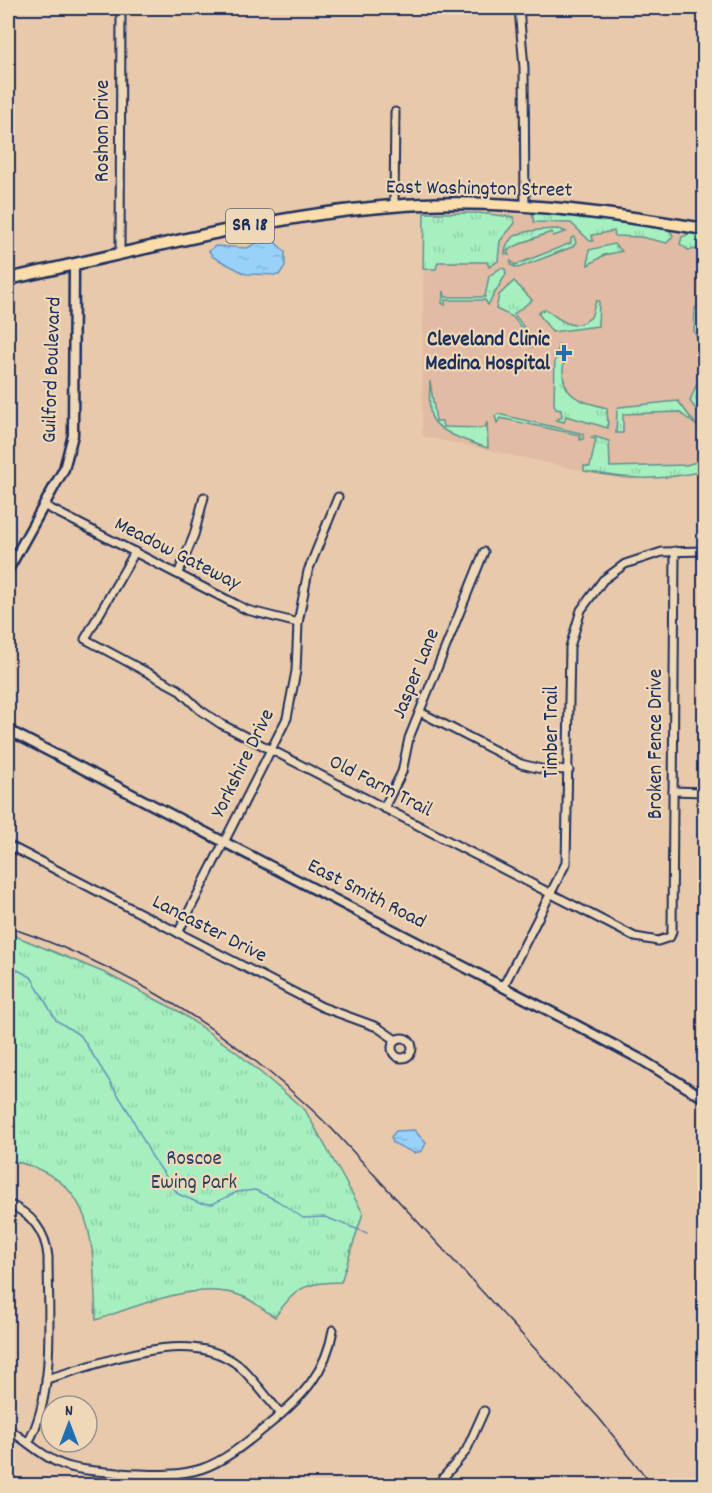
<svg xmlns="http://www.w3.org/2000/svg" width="712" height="1493" viewBox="0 0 712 1493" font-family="Dekko,sans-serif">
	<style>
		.built { fill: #e1bba3 }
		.grass { fill: url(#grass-tufts); stroke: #60908e; stroke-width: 1.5 }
		.water { fill: url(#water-ripples); stroke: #6791bb; stroke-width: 1.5 }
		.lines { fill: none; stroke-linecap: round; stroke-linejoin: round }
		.stream { stroke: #6791bb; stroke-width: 1.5 }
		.minor-casing { stroke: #1b2f5e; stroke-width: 11 }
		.tertiary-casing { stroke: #1b2f5e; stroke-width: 13 }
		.trunk-casing { stroke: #1b2f5e; stroke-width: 15 }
		.minor { stroke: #efd8b7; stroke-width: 7 }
		.tertiary { stroke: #efd8b7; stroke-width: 8 }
		.trunk { stroke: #fbdcab; stroke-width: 10 }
		.rail { stroke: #1b2f5e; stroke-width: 1.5 }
		.poi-dot { fill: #1f6fb2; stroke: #efd8b7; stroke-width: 2 }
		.labels { text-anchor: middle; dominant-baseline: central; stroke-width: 4.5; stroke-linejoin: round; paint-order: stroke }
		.shield { fill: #efd8b7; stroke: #5b6279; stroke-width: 1.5 }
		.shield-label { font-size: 20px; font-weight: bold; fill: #1b2f5e }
		.street-label { font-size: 21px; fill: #1b2f5e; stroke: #efd8b7 }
		.poi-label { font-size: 21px; font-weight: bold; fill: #1b2f5e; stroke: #efd8b7; text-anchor: end }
		.park-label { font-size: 21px; fill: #294268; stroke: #efd8b7 }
	</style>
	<defs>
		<pattern id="grass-tufts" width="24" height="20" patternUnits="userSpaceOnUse" patternTransform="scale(1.5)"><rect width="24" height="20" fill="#a6f0bf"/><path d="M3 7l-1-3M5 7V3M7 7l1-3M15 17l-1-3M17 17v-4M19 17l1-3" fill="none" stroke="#8ecea7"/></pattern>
		<pattern id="water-ripples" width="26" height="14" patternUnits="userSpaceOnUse" patternTransform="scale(1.5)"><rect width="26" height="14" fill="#99d2f9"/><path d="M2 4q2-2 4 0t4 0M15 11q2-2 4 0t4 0" fill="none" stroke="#83b5d8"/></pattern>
	</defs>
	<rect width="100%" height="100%" fill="#e9c9ac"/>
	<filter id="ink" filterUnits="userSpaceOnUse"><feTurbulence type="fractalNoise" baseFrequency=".0167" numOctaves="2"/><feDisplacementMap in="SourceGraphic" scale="12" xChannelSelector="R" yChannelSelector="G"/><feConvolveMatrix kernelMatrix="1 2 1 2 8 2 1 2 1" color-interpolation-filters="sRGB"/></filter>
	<g filter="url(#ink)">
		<!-- built -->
		<polygon class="built" points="481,213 555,216 704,238 704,471 679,477 626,480 422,436 424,215"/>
		<!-- grass -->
		<g class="grass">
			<polygon points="536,211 586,216 669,228 673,236 667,243 641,237 615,236 614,231 592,235 593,241 590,241 571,223 534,222 532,213"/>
			<polygon points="424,213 478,213 513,217 515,223 500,241 498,261 489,267 487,262 438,262 436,269 423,269"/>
			<path d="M559,229L566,232L553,236L552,232C536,237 521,242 507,251L509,255L505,254C505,228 540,230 559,229Z"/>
			<polygon points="693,232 704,234 701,249 688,250 680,244 682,237"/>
			<polygon points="574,237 576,243 572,247 518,268 511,265 511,261 515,265 571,243 571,238"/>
			<polygon points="614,244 622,251 604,255 588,265 589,250"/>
			<polygon points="501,268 505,269 506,274 488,305 485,300 445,300 445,305 442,303 444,291 445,297 485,297 489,276"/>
			<polygon points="514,281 532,300 514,314 536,344 531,347 529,338 513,317 496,309 499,295"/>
			<path d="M596,301H599L598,326L552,332L538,313L545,309C560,319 573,334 591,317Z"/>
			<polygon points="700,304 704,311 699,315 699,331 704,331 704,337 698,340 694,331 695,308"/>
			<path d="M558,344L560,352L565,351C558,392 569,399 607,408L608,428L566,416L564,422L556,420L562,417L561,410L556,409L554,404L555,355L558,351Z"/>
			<path d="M430,381L436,421H442L443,427L485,428L487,422L488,448C472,443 435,432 431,415C428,405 430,391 430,381Z"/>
			<polygon points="697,383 704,388 704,421 690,401"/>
			<polygon points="678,401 697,426 679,412 623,414 623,433 616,433 617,411 619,407"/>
			<polygon points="498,414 580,433 583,434 583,439 580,440 580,435 500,418 497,423 495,416"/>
			<path d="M593,436L609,441L610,467L686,465L704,460V471C658,481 630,480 584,471V466L590,467L596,439L591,438Z"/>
			<path d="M8,933L105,973L178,1011L235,1051L305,1110L363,1213L341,1282C305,1282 295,1288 275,1317C265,1311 255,1302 244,1297C201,1278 137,1306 96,1320C92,1244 100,1178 8,1160Z"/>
		</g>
		<!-- water -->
		<g class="water">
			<polygon points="262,240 274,241 285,252 285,266 279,275 246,274 213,257 209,251 215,246 247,248"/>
			<polygon points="414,1130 426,1143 422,1151 414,1153 393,1143 391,1137 396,1131"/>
		</g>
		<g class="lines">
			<!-- stream -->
			<polyline class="stream" points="8,965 31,977 56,1020 81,1036 130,1114 151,1155 178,1194 199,1203 212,1204 237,1192 255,1190 278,1201 303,1218 325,1217 367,1233"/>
			<defs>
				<g id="minor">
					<polyline points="519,8 524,68 525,207"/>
					<polyline points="394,206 395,112"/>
					<polyline points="120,255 121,8"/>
					<polyline points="45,506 247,610 298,623"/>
					<polyline points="135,552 85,639 178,689 200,710 221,724 635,937 658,941 670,937 672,931 675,551"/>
					<polyline points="178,574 194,535 204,497"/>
					<polyline points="420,712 521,764 541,769 569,770"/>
					<polyline points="673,791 704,792"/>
					<polyline points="384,808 402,772 409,738 484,552"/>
					<polyline points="8,845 322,1007 377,1027 396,1040"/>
					<polyline points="178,933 287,718 296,671 298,623 308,571 338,497"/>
					<polyline points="503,987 566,863 570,647 581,610 603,580 625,564 662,552 704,551"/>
					<circle cx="402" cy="1048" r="10"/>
					<path d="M8,1204C31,1213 46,1232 48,1257C48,1314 56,1393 28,1443"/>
					<path d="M46,1379C103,1364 187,1325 238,1365C254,1379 267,1398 281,1414"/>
					<path d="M8,1429C26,1440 41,1456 61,1464C79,1471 99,1471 119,1473C199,1478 210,1473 272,1422C303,1396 326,1372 333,1330"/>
					<polyline points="436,1486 466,1451 484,1411"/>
				</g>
				<g id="tertiary">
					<polyline points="8,570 64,469 73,435 74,265"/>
					<polyline points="8,730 559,1016 642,1060 704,1098"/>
				</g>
				<path id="trunk" d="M8,279C135,252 262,216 392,206C496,197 602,212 704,229"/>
			</defs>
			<!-- minor casing -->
			<use href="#minor" class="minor-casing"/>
			<!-- tertiary casing -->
			<use href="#tertiary" class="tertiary-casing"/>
			<!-- trunk casing -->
			<use href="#trunk" class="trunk-casing"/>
			<!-- minor -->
			<use href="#minor" class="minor"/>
			<!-- tertiary -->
			<use href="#tertiary" class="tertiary"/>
			<!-- trunk -->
			<use href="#trunk" class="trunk"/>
			<!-- rail -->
			<path class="rail" d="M8,927C131,968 240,1038 332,1129L599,1418L653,1486"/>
		</g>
	</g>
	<!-- markers -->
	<path class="poi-dot" d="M561 344h6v6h6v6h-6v6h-6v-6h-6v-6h6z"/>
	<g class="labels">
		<!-- shield labels -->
		<rect class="shield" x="226" y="209" width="48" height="34" rx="4.5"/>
		<g class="shield-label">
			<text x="250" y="226">SR 18</text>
		</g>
		<!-- street labels -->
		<g class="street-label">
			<text transform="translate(104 131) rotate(-90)">Roshon Drive</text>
			<text transform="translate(479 190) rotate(1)">East Washington Street</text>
			<text transform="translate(53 370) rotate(-88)">Guilford Boulevard</text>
			<text transform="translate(177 555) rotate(27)">Meadow Gateway</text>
			<text transform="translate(417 674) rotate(-68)">Jasper Lane</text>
			<text transform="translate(553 732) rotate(-90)">Timber Trail</text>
			<text transform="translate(657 744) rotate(-90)">Broken Fence Drive</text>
			<text transform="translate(244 764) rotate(-64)">Yorkshire Drive</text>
			<text transform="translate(380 787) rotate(27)">Old Farm Trail</text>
			<text transform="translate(366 895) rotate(27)">East Smith Road</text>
			<text transform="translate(209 930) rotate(27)">Lancaster Drive</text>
		</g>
		<!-- poi labels -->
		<g class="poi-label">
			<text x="550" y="341">Cleveland Clinic<tspan x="550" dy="24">Medina Hospital</tspan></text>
		</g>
		<!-- park labels -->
		<g class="park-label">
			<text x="194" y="1160">Roscoe<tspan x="194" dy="24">Ewing Park</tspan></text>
		</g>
	</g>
	<!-- margin -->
	<rect width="712" height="1493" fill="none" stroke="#efd8b7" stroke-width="30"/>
	<rect x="15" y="15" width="682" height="1463" fill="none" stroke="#1b2f5e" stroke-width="2" filter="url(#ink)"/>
	<!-- north arrow -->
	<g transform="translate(69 1424)"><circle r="28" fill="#efd8b7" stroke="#9a9493" stroke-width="1.5"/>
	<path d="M0-4.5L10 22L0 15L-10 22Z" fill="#1f6fb2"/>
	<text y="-9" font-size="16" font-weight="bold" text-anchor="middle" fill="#1b2f5e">N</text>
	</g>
</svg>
